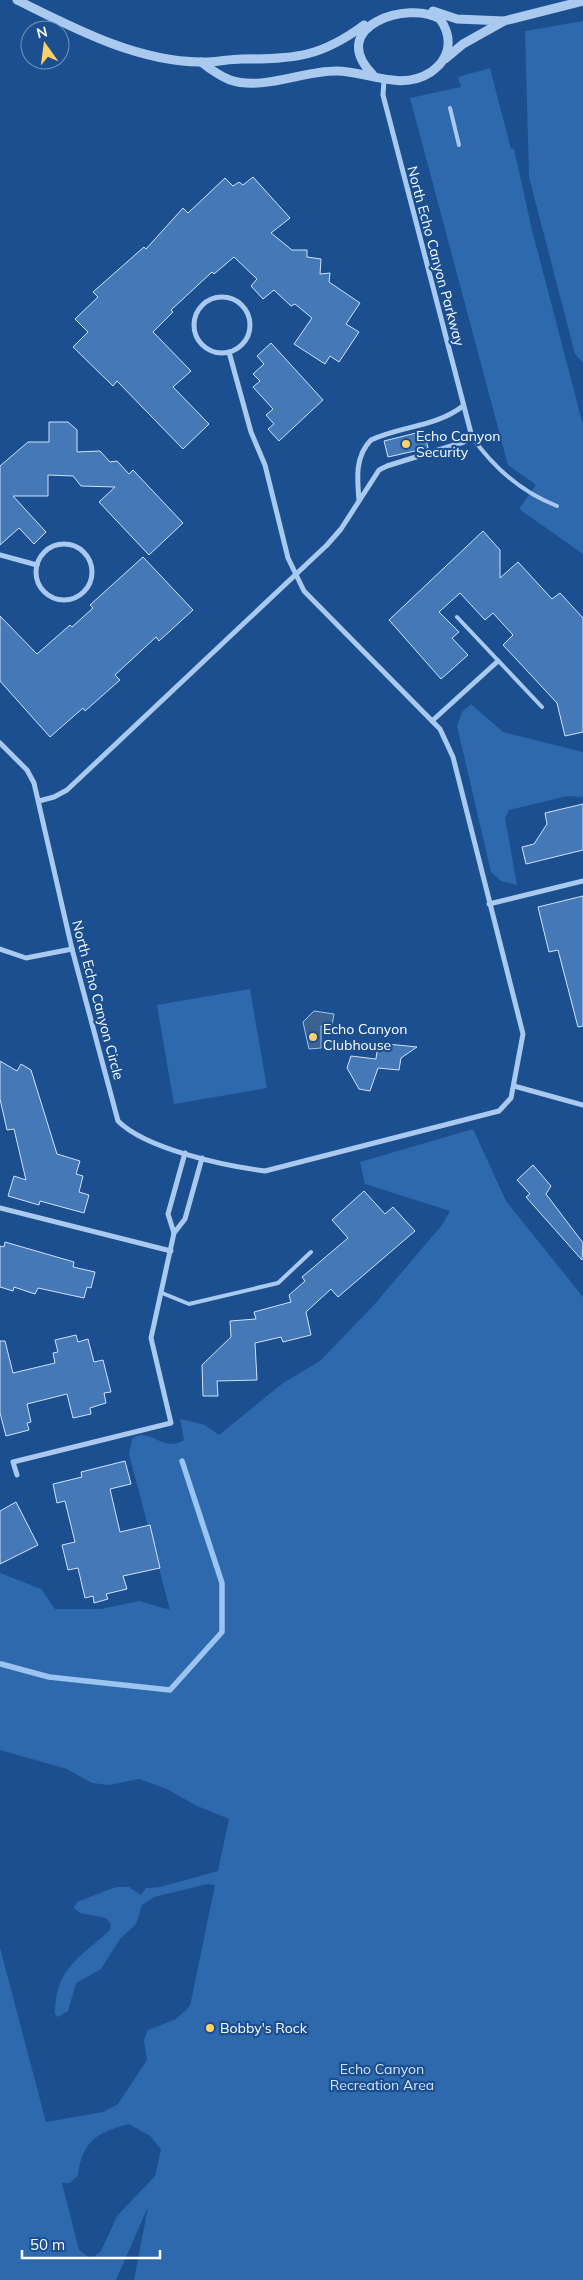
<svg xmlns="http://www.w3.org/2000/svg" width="583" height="2280" viewBox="0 0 583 2280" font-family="Mulish,sans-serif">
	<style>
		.green { fill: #2e69ad; fill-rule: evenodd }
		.water { fill: #3c6290; stroke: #9cc4f0 }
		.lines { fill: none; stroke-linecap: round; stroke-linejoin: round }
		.stream { stroke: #9cc4f0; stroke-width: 5.5 }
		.building { fill: #4478b7; stroke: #cfe3fa }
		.service { stroke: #a9c9ee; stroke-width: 4 }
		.minor { stroke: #a9c9ee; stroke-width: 5 }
		.tertiary { stroke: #a9c9ee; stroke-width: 9 }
		.poi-dot { fill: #ffd166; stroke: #1b4f8f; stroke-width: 2 }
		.labels { text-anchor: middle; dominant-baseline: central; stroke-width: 4.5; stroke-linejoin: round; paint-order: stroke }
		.street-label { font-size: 14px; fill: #fff; stroke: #1b4f8f }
		.poi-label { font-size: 14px; fill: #fff; stroke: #1b4f8f; text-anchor: start }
		.park-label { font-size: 14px; fill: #cfe3fa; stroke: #1b4f8f }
	</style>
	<rect width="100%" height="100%" fill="#1b4f8f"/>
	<!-- green -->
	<g class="green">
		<polygon points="583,21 583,363 575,354 529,177 525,31"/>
		<polygon points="490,68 511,149 514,149 532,230 583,425 583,554 519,509 536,485 508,465 410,98 461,87 458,77"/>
		<polygon points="471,704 503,732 583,752 583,797 568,796 509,810 505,818 517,885 501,881 491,872 457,726 462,712"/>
		<polygon points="250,989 267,1088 174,1104 157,1005"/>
		<path d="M473,1129L506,1201L583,1297V2280H134L148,2207L116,2280H0V1948L46,2122L103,2112L118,2104L147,2060L144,2040L148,2030L176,2019L190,2006L215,1885L208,1884L154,1897L142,1905L136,1924L120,1939L101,1969L76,1983L68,2011L58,2017L55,2014C55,1968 80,1958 110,1930L111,1924L106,1918L80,1913L74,1908L77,1902L116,1887H129L141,1895L146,1888L160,1887L218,1871L229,1819L195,1805L167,1789L139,1779L109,1785L92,1783L67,1769L0,1750V1573L41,1589L55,1609H101L139,1601L170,1610L129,1454L132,1439C150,1425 162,1454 184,1440L180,1419L205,1425L219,1435L283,1383L320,1361L373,1306L442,1225L450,1211L365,1184L360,1162ZM129,2124L150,2136L161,2149L155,2176L117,2216L101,2251L91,2259L79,2250L62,2183H70L78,2175C82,2141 98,2132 129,2124Z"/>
	</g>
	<!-- water -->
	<polygon class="water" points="314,1011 334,1014 332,1025 321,1026 321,1048 309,1049 303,1022"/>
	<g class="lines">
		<!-- stream -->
		<polyline class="stream" points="1,1664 49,1677 170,1690 222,1632 222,1583 182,1461"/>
	</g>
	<!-- building -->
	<g class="building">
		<polygon points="253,177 290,218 271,233 292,250 307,250 307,257 321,259 320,274 330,273 329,282 360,303 346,324 359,332 339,362 330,356 325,364 294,344 312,318 295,304 291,306 274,290 263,299 251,286 257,279 234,257 214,274 212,272 171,310 173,312 153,332 191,371 173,387 209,424 183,449 117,381 113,386 73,347 88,332 75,319 98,297 93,292 144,247 146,249 183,208 188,213 225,178 233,186 239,182 243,185"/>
		<polygon points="271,343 323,400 279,441 268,429 274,424 266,415 273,409 253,387 260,381 253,374 264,364 257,356"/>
		<polygon points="49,422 68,422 77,430 77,452 100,451 110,462 117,461 129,474 133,470 183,523 149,555 99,502 115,487 81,486 73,476 48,475 48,496 13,496 46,532 34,544 19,528 0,545 0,466 28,442 49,442"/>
		<polygon points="424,431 428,448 388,457 384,441"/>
		<polygon points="483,531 500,550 500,578 518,562 552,599 560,593 583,618 583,732 565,736 557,703 503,645 513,635 493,613 485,620 460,593 439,612 459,632 452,638 468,655 441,679 389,620"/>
		<polygon points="143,557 193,610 159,641 156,637 115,675 120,680 85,711 83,708 50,737 0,681 0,616 37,654 70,625 72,627 93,608 90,605"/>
		<polygon points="583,804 583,850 526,864 522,847 534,844 547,824 545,813"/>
		<polygon points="583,896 583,1026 578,1027 558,950 549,952 538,907"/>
		<polygon points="378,1043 417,1047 401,1058 399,1070 378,1068 370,1091 359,1089 347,1068 351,1056 376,1059"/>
		<polygon points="0,1061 17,1071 21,1064 31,1070 57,1154 80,1161 76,1174 83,1176 79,1192 89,1195 84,1213 40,1201 39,1205 8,1196 14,1176 26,1180 14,1129 7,1130 0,1099"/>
		<polygon points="533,1165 551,1186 546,1194 583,1243 582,1260 526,1197 530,1194 517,1180"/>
		<polygon points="364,1191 385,1214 393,1207 415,1231 338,1297 331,1289 306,1312 311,1335 283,1342 281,1337 255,1343 257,1380 217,1381 218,1396 203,1396 202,1365 231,1337 230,1321 256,1319 254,1312 291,1302 289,1295 305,1281 302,1277 348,1238 332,1220"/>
		<polygon points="5,1242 74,1262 73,1267 95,1272 91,1288 87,1287 84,1298 38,1288 35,1294 14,1287 13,1291 0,1287 0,1246 4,1247"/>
		<polygon points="76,1335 78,1342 88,1339 94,1362 103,1360 111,1392 104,1393 106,1403 90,1408 91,1414 73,1418 67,1394 27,1404 31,1422 27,1423 29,1430 6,1436 0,1413 0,1341 5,1341 13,1373 55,1363 53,1353 58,1352 55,1340"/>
		<polygon points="125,1461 131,1484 110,1489 120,1532 150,1525 160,1568 123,1576 127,1589 106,1594 108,1599 94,1603 93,1596 85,1598 78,1568 68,1570 62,1545 75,1542 65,1501 57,1503 53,1484 82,1477 81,1472"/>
		<polygon points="16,1502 38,1545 0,1564 0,1511"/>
	</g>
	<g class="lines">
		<!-- service -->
		<g class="service">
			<polyline points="450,108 459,145"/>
			<path d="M472,437C494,468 521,492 557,506"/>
			<polyline points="457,617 542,707"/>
			<polyline points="162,1293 189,1304 278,1283 311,1252"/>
		</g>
		<!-- minor -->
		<g class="minor">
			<circle cx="222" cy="325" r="28"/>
			<path d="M359,500C357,478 355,456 371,440C401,426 436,427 463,406"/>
			<circle cx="64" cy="572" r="28"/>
			<polyline points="0,555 37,565"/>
			<polyline points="432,721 498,661"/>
			<path d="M0,743L27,770L34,783L72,949L118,1121C146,1149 225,1166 265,1171L499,1111L511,1098L523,1034L453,757L440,729L304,591L288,558L265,465L251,432L229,352"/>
			<polyline points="39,801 54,797 67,790 327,545 341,529 379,470 387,466 464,442 472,437 383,95 384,80"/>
			<polyline points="489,904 583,881"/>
			<polyline points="0,949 26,958 72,949"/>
			<polyline points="514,1086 583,1105"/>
			<polyline points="0,1208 171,1251"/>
			<polyline points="174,1233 168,1214 185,1153"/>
			<polyline points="17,1475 13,1462 171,1423 151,1338 174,1233 185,1219 202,1158"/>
		</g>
		<!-- tertiary -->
		<g class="tertiary">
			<path d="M17,0C74,28 135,61 200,62C214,63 228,59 242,59C295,59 321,57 364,25"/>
			<polyline points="433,11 457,19 504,21"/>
			<polyline points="445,59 463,44 504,21 583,1"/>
			<path d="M201,62C210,69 220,76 230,80C262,91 302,71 336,71C368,71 401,92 431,72C439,66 444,61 447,51C450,40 447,29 440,19C409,0 325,26 373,75"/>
		</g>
	</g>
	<!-- markers -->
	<g class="poi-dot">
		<circle cx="406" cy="444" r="5"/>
		<circle cx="313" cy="1037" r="5"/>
		<circle cx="210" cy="2028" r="5"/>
	</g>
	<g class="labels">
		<!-- street labels -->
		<g class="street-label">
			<text transform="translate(436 256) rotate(75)">North Echo Canyon Parkway</text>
			<text transform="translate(98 1000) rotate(75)">North Echo Canyon Circle</text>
		</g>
		<!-- poi labels -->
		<g class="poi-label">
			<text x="416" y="436">Echo Canyon<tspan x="416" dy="16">Security</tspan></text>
			<text x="323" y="1029">Echo Canyon<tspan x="323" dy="16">Clubhouse</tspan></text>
			<text x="220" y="2028">Bobby's Rock</text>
		</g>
		<!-- park labels -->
		<g class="park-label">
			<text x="382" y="2069">Echo Canyon<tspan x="382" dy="16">Recreation Area</tspan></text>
		</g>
	</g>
	<!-- north arrow -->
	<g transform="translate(45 45) rotate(346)"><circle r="24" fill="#1b4f8f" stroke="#7695bc"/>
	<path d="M0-4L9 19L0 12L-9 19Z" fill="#ffd166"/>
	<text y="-8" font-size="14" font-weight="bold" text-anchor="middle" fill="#ffffff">N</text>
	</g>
	<!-- scale -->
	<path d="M22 2250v8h138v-8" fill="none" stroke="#ffffff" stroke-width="2.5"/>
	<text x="30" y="2250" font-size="15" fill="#ffffff" stroke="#1b4f8f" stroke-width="4" paint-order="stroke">50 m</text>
</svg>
